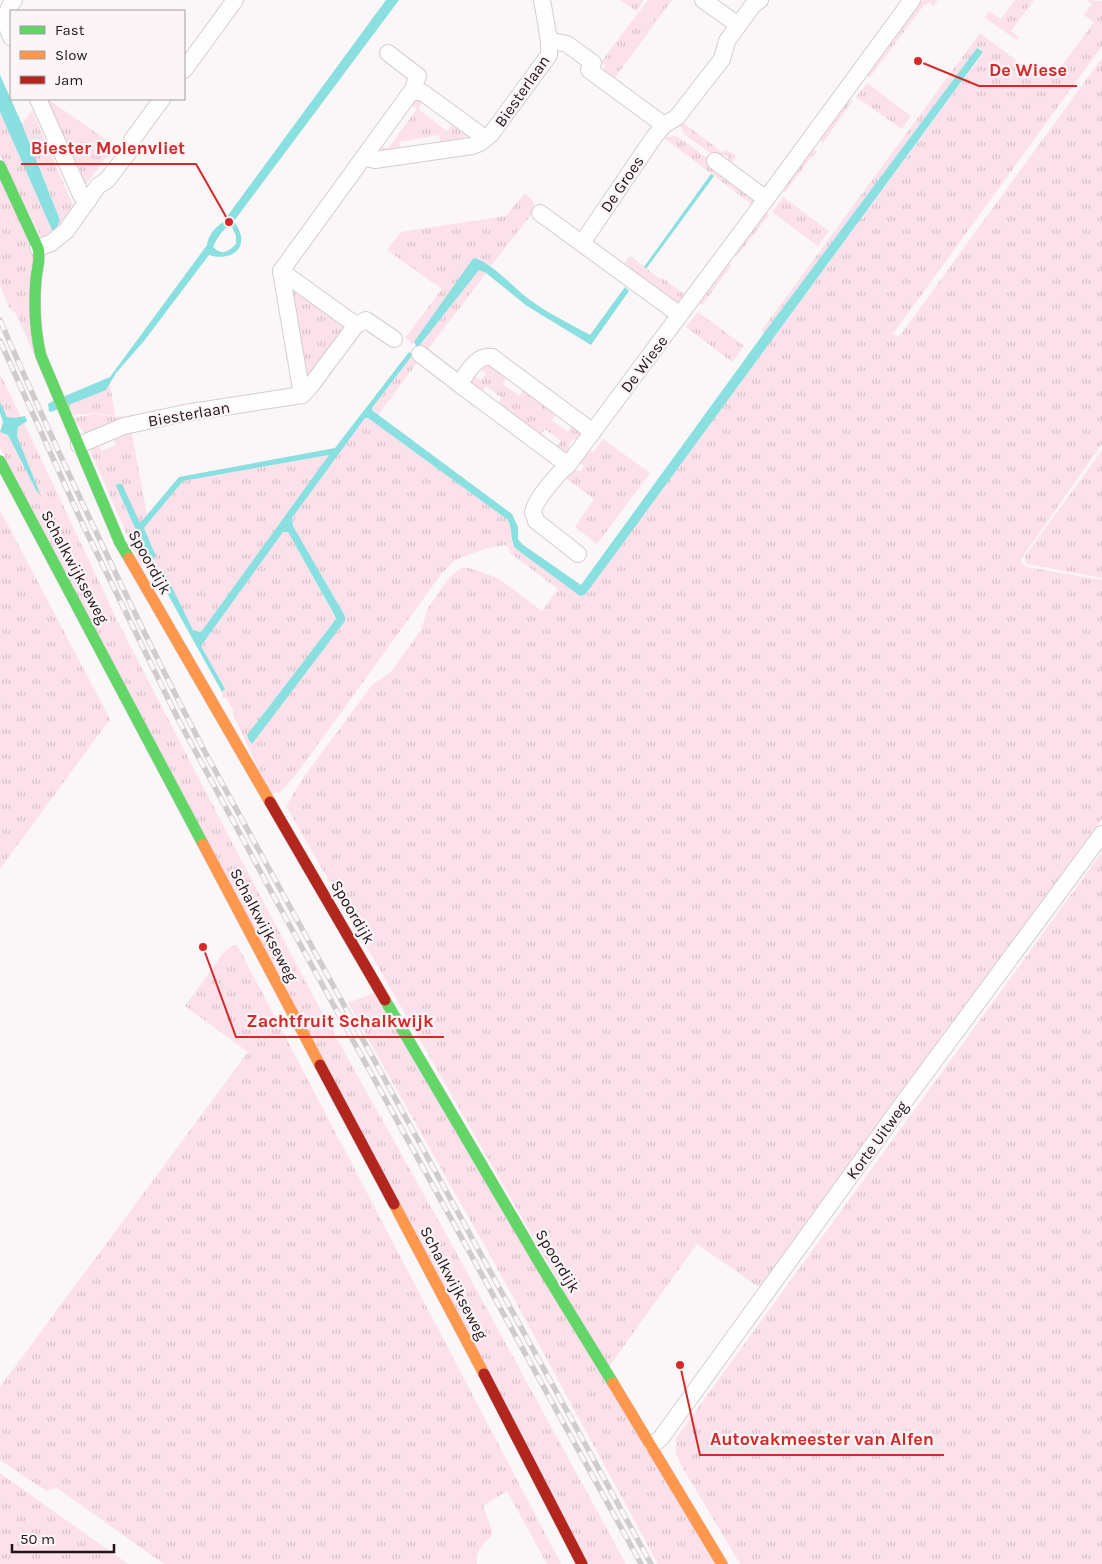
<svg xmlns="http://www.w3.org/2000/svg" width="1102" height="1564" viewBox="0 0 1102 1564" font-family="Karla,sans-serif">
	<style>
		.grass { fill: url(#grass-tufts) }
		.garden { fill: #fce1ea }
		.water { fill: #8adfe0; fill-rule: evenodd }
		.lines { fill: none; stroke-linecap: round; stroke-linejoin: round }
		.street-casing { stroke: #d5cdd0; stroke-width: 18 }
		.fast-casing { stroke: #d5cdd0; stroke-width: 12 }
		.slow-casing { stroke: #d5cdd0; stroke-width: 12 }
		.jam-casing { stroke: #d5cdd0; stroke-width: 12 }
		.street { stroke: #fefefe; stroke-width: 16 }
		.fast { stroke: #63d668; stroke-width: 11 }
		.slow { stroke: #ff974d; stroke-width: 11 }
		.jam { stroke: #b3261e; stroke-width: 11 }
		.rail-casing { stroke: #cecccd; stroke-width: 5.5 }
		.rail { stroke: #fcf5f7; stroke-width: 4; stroke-dasharray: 11; stroke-linecap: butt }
		.labels { text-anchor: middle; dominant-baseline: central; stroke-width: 4.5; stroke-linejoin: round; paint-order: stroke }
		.street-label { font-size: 16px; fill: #201418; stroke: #fcf5f7 }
		.leader { fill: none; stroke: #d62828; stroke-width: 2 }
		.callout-dot { fill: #d62828; stroke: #fcf5f7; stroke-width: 2 }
		.callout-label { font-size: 18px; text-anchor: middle; font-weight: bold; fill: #d62828; stroke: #fcf5f7; stroke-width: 4.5; stroke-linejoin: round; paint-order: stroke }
	</style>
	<defs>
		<pattern id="grass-tufts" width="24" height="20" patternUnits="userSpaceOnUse" patternTransform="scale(1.25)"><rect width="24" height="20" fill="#fce1ea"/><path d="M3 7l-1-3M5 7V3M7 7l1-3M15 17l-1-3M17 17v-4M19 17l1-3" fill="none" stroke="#d8c0c8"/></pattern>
	</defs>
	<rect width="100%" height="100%" fill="#fbf6f8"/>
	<!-- grass -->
	<g class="grass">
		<polygon points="620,0 644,0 636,11"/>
		<polygon points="648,0 672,0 612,82 600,72 605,66 601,62"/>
		<polygon points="924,0 938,0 933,6 930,3 924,5 870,77 865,73 918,2"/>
		<polygon points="1015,0 1034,0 1011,31 1019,37 1017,40 985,18 989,11 1001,19"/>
		<polygon points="1086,0 1102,1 1102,46 893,334 899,337 1102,58 1102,444 1021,559 1022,563 1027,567 1102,580 1102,819 760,1288 697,1244 608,1368 286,806 303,778 372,685 391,672 421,630 428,608 449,578 457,571 462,568 469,568 498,578 542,611 558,589 510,553 509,548 505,545 484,549 460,558 454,561 442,573 295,776 280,792 270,794 233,714 234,712 226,698 222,698 222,692 224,691 201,646 283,532 288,532 336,619 247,735 345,616 293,526 292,518 365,418 368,418 508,520 512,531 512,544 580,596 662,490 983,53 977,48 764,333 761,331 980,33 1041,79 1047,71 1054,76 1094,22 1084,15 1092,4"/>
		<polygon points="867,83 911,116 902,129 856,97"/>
		<polygon points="420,97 424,100 418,109 447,131 455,122 473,135 463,137 464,143 441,145 439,135 399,142 401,151 377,154 381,149 377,146 382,146 387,150 417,109 408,103 411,99 416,102"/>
		<polygon points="849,98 853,100 823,143 820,140 819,137"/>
		<polygon points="49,100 115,146 86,184 83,183 48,105"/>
		<polygon points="32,110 72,203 77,208 57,235 42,239 0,156 0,112 52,230 60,220 22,124"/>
		<polygon points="682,122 722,152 725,149 736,156 729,166 725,163 729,157 724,154 720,160 684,134 680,125"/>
		<polygon points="674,136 678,137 714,163 755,200 754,206 664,138"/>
		<polygon points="813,148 817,152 810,159 785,192 780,189"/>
		<polygon points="0,176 33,250 44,377 16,314 9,307 0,285"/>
		<polygon points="525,193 533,201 535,210 490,267 479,259 414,342 414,344 405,338 442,289 387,250 401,232 506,216"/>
		<polygon points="783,197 829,231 818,246 772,212"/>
		<polygon points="765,212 769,215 736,257 734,255"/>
		<polygon points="630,256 660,279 662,278 687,296 682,302 677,303 624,266 624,264"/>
		<polygon points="728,262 731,266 702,305 697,302"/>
		<polygon points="479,270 486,273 426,352 416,346 419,346"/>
		<polygon points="289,287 348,328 307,381"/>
		<polygon points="698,312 744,346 732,362 686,327"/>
		<polygon points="412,354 414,356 412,360 417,363 378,415 372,408 411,357"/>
		<polygon points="487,363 508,375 503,384 519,396 525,388 558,412 552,420 568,432 574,424 583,432 580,444 573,439 568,446 574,451 569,455 555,449 561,441 545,429 538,437 496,406 502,398 486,386 480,394 470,384 470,380 474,376 481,380 486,374 479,368"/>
		<polygon points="0,374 21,417 15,418 7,417 0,402"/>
		<polygon points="110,384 115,416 95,413 73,415 68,405 106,390"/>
		<polygon points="95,414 115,417 124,416 125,421 86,435 72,418"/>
		<polygon points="24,423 120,626 239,856 323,1014 446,1234 626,1564 589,1564 0,448 0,432 8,435 36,490 40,494 17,436 18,427"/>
		<polygon points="131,429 147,515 141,522 139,521 120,483 116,487 149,559 156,556 144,528 183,481 329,455 204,628 199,632 193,631 164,571 159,572 157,575 151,563 141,567 89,448 97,443 102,451 116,445 113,438"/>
		<polygon points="603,439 650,473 597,544 575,527 594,499 567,479 574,468 580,472 584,466 578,462 588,448 593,452"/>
		<polygon points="1102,450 1102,578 1027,564 1025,561 1025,556"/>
		<polygon points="0,510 110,719 0,869"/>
		<polygon points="1102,852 1102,1564 740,1564 681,1465 676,1453 676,1438"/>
		<path d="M237,945L274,1015L561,1564H547L507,1491L483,1506L492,1530V1535C484,1544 474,1551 477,1564H164L57,1488L46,1491L0,1460V1387L248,1052L185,1006L224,952L232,946Z"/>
		<polygon points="376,992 715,1564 658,1564 506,1284 348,1003"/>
		<polygon points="0,1473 128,1564 0,1564"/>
	</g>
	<!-- garden -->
	<polygon class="garden" points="651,0 660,0 665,4 648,28 636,21"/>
	<!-- water -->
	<g class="water">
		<path d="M386,0H399L234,221C237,226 240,231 241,236C244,255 223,260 209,255L144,341L116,373L106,390L51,412L49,411L48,404L53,401L110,377L207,245C208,235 215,228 223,222ZM229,226L232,227L236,236V244C228,252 222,256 213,247C216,240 222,230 229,226Z"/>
		<path d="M977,48L983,52L585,595L580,596L515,548C510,540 513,530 508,520L368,418H365L292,518L293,526L345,616V621L252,744L249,740L247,735L336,619L335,616L288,532H283L201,646L225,689L222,692L157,575L159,572L164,571L193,630L200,632L204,628L329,455L183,481L144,528L156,556L153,559H149L116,486L117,484H122L139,521L141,522L179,477L335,448L409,352L412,354L411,357L372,408L373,411L512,514L518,527V539L522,544L581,585L764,333Z"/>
		<polygon points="0,75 22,124 60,220 55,231 52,230 0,112"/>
		<polygon points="711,174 714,176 646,269 644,267"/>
		<path d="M474,258C490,261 516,290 530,300C548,313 570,324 590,335L625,287L629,291L591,345L527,306L486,273L479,270L419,346H416L414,342L472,260Z"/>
		<polygon points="0,402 7,417 15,418 25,416 27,421 18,427 17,436 41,496 36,490 8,435 0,432 3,422 0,413"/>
	</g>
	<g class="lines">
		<defs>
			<g id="street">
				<polyline points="703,0 738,25"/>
				<path d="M11,37C4,20 3,15 14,0"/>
				<polyline points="549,40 567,44 593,63 589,70 664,125"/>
				<polyline points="388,53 418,76 414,86 415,91"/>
				<polyline points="184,70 235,0"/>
				<polyline points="38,99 81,195 88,201"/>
				<polyline points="364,157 375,160 472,146 480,143 491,134 549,55 549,40 542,0"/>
				<polyline points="715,161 766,199 912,0"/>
				<polyline points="540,213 680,315"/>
				<polyline points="582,243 654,137 664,125 677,117 722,59 727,41 753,5 760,0"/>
				<polyline points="38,248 51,243 66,231 98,186 107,180 131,149 132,140 162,99"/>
				<polyline points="356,325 366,320 394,339"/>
				<polyline points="420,354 459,384"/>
				<polyline points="302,395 281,271 411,92 422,92 485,138"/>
				<polyline points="79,445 124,426 185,413 302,395 309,388 356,325 281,271"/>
				<path d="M568,465L459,384C468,373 475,355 492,357L593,432"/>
				<path d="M578,554L536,521C536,520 534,514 533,513C533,502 559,472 568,465L766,199"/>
				<polyline points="652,1445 661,1438 901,1106 1102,834"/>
			</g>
			<g id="fast">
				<path d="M0,166L38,248C41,259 37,268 36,279C34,303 35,332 41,356L120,543L129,558"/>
				<polyline points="0,461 203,844"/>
				<polyline points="385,1000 540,1264 613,1383"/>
			</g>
			<g id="slow">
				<polyline points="129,558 270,802"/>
				<polyline points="203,844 320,1065"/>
				<polyline points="394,1204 484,1374"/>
				<polyline points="613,1383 722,1564"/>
			</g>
			<g id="jam">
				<polyline points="270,802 385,1000"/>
				<polyline points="320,1065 394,1204"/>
				<polyline points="484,1374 582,1564"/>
			</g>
		</defs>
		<!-- street casing -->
		<use href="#street" class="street-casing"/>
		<!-- fast casing -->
		<use href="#fast" class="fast-casing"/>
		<!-- slow casing -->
		<use href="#slow" class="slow-casing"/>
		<!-- jam casing -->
		<use href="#jam" class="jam-casing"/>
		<!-- street -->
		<use href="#street" class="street"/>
		<!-- fast -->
		<use href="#fast" class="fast"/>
		<!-- slow -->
		<use href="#slow" class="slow"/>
		<!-- jam -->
		<use href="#jam" class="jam"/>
		<defs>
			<g id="rail">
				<path d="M0,320C64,467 132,612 206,754L651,1564"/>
				<polyline points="0,341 83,525 179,721 273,895 641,1564"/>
			</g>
		</defs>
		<!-- rail casing -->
		<use href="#rail" class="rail-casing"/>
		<!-- rail -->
		<use href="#rail" class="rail"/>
	</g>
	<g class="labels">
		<!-- street labels -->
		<g class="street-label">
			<text transform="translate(522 91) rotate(-55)">Biesterlaan</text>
			<text transform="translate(622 184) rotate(-56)">De Groes</text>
			<text transform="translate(644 364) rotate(-53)">De Wiese</text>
			<text transform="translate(189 414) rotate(-10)">Biesterlaan</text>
			<text transform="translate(150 562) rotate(61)">Spoordijk</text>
			<text transform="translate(75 567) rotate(62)">Schalkwijkseweg</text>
			<text transform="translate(353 912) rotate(60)">Spoordijk</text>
			<text transform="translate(264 925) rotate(62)">Schalkwijkseweg</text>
			<text transform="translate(877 1140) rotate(-54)">Korte Uitweg</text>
			<text transform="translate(558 1261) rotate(59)">Spoordijk</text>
			<text transform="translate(454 1283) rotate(62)">Schalkwijkseweg</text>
		</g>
	</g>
	<!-- callouts -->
	<path class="leader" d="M918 61L979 86H1077M229 222L196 164H21M203 947L236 1037H444M680 1365L700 1455H944"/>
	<g class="callout-dot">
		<circle cx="918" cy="61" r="5"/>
		<circle cx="229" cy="222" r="5"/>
		<circle cx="203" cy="947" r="5"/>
		<circle cx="680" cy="1365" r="5"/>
	</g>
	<g class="callout-label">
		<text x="1028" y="76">De Wiese</text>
		<text x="108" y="154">Biester Molenvliet</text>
		<text x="340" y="1027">Zachtfruit Schalkwijk</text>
		<text x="822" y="1445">Autovakmeester van Alfen</text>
	</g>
	<!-- legend -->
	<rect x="10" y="10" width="175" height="90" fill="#fcf5f7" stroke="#a49b9e"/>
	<rect x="20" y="26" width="25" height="8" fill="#63d668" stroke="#a49b9e"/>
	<text x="55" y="35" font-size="15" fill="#201418">Fast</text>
	<rect x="20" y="51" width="25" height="8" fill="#ff974d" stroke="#a49b9e"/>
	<text x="55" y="60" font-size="15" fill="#201418">Slow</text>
	<rect x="20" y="76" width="25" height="8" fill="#b3261e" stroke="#a49b9e"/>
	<text x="55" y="85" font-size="15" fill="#201418">Jam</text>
	<!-- scale -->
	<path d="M12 1544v8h102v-8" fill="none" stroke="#201418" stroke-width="2.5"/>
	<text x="20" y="1544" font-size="15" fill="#201418" stroke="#fcf5f7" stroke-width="4" paint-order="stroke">50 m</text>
</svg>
